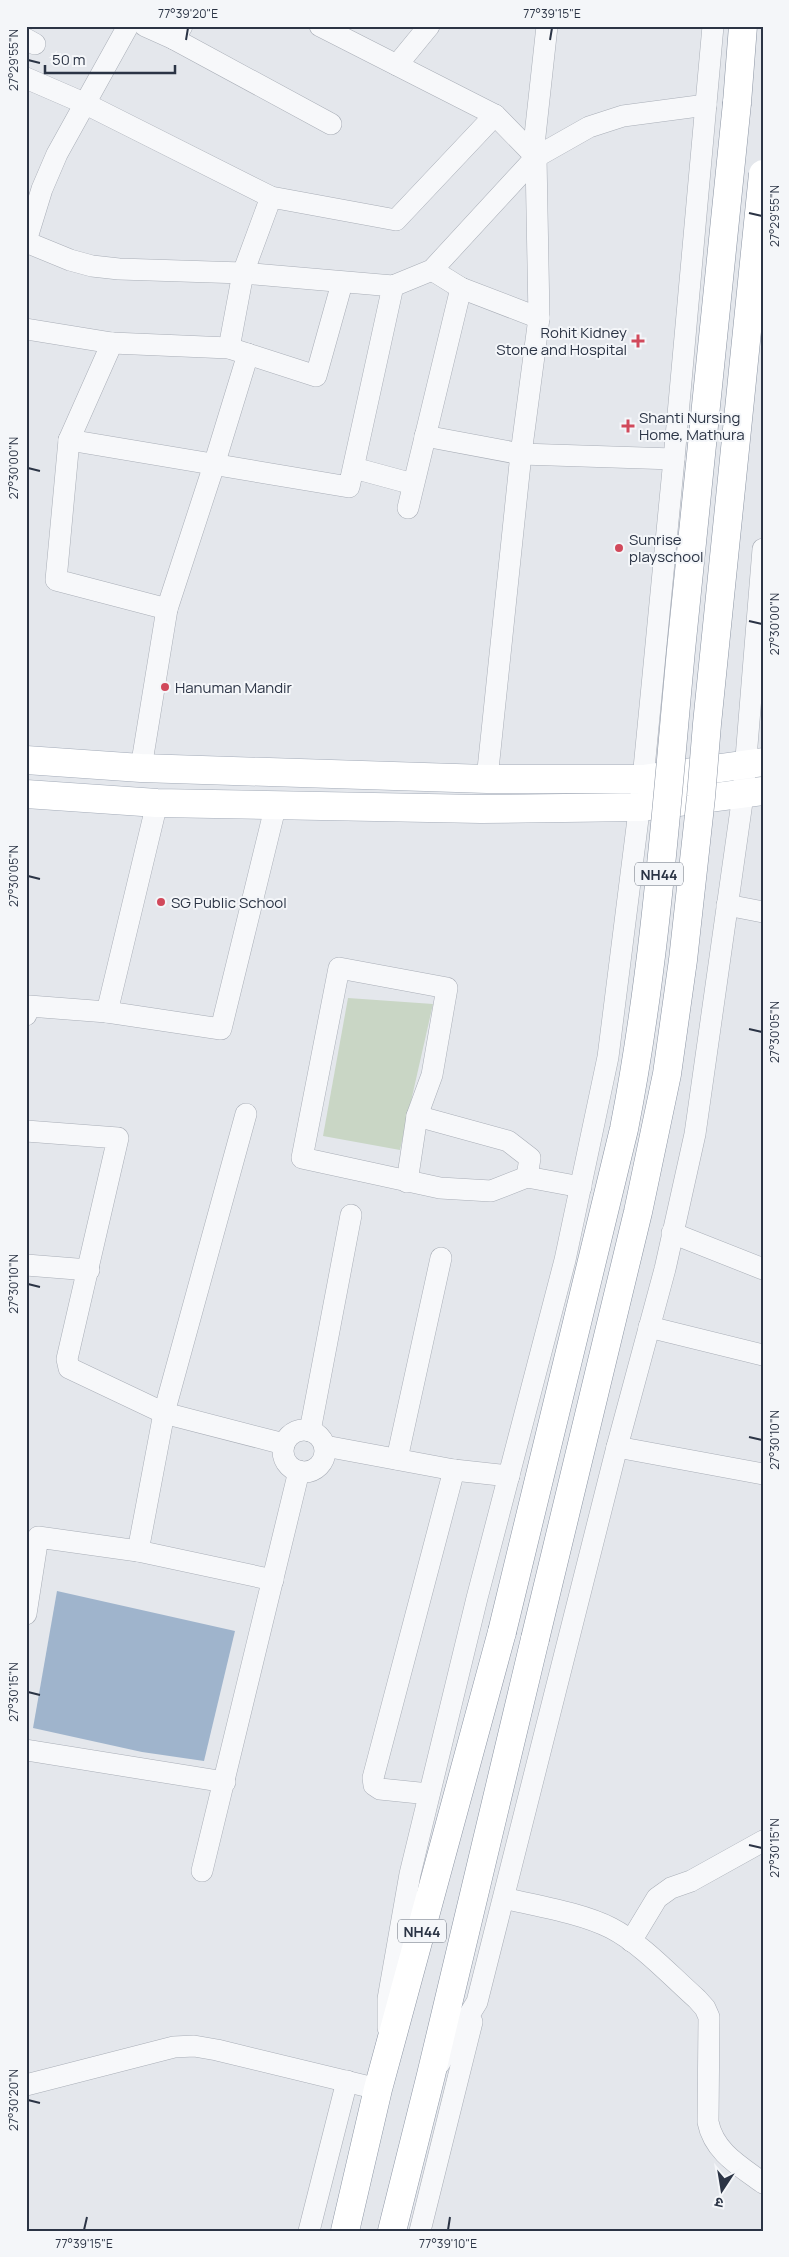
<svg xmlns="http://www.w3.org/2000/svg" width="789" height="2257" viewBox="0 0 789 2257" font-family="Manrope,'Noto Sans Devanagari',sans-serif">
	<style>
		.green { fill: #c9d6c5 }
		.water { fill: #9fb4cc }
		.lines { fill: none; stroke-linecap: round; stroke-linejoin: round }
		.minor-casing { stroke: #a9aeb7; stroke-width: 22 }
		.major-casing { stroke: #a3abb8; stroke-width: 29 }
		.highway-casing { stroke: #8b94a3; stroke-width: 29 }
		.minor { stroke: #f7f8fa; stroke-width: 21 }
		.major { stroke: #fff; stroke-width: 28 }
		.highway { stroke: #fff; stroke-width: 28 }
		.highway-bridge-casing { stroke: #8b94a3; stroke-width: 29; stroke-linecap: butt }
		.highway-bridge { stroke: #fff; stroke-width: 28 }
		.ticks { fill: none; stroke: #2b3445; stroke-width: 2 }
		.poi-dot { fill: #d1495b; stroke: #f4f6f9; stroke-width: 2 }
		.labels { text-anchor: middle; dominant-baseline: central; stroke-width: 4; stroke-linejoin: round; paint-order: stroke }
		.shield { fill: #f4f6f9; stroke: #676e7b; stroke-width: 1 }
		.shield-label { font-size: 14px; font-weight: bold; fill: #2b3445 }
		.poi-label { font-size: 15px; fill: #2b3445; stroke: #f4f6f9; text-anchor: start }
		.neatline { fill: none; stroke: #2b3445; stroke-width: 2 }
		.ticks-label { font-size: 12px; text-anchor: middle; fill: #2b3445 }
	</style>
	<rect width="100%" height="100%" fill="#e4e7ec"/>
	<!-- green -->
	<polygon class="green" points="348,998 433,1004 400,1150 323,1136"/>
	<!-- water -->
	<polygon class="water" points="57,1591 235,1631 204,1761 142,1752 33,1728"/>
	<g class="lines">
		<defs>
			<g id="minor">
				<polyline points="145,26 174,39 182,26"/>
				<polyline points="320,26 495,115 536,157 539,318 521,454 487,779"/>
				<polyline points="26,39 35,44"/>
				<polyline points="174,39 331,124"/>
				<polyline points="397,65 429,26"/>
				<polyline points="26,78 86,104 271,197 396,220 495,115"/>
				<polyline points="533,154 547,26"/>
				<polyline points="26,241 42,189 57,154 128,26"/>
				<polyline points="26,242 70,260 92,266 119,269 243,273 393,286 432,270 536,157 589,127 623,116 706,105"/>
				<polyline points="432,270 461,288 539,318"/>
				<polyline points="26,329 112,343 229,348 316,376 342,283"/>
				<polyline points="112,343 69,440 349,487 393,286"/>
				<polyline points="229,348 243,273 271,197"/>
				<polyline points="425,436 521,454 674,459"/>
				<polyline points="69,440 56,580 167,609"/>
				<polyline points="354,468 413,484"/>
				<polyline points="408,508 461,288"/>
				<polyline points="141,768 167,609 214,465 248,354"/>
				<polyline points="157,803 107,1012 221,1029 276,804"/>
				<polyline points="727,905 763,912"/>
				<polyline points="26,1015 29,1006 107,1012"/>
				<polyline points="417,1116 508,1141 530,1158 527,1177"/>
				<polyline points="26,1131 118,1138 67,1359 69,1368 164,1413 284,1444"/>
				<polyline points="407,1182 417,1116 432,1075 447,988 339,968 302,1158 440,1188 491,1191 527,1177 581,1187"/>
				<polyline points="672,1233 763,1269"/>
				<polyline points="26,1265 89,1270"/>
				<polyline points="649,1327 763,1355"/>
				<circle cx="304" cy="1451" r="21"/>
				<polyline points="310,1431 351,1215"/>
				<polyline points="325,1446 454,1470 509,1476"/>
				<polyline points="617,1447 763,1474"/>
				<polyline points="397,1459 441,1258"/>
				<polyline points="138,1551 164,1413 246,1114"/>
				<polyline points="26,1614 38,1537 138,1551 273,1580"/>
				<polyline points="26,1750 225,1782"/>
				<polyline points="429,1794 380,1789 374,1785 373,1778 454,1470"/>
				<polyline points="202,1871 299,1471"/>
				<path d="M504,1898C537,1906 582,1913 611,1928C642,1944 671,1976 697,1999L705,2008L709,2017L708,2122C714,2152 740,2166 763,2183"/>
				<polyline points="631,1941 657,1898 671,1888 691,1881 763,1841"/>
				<polyline points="388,2028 388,1999 410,1874 477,1598 565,1260 608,1057 643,779 674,459 713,26"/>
				<polyline points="439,2064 477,2002 617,1447 665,1269 695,1134 743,795 763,549"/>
				<polyline points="26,2085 174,2047 194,2046 217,2050 378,2089"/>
				<polyline points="309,2231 347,2081"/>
				<polyline points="420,2231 472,2022"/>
			</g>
			<g id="major">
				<polyline points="26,760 141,768 487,779 643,779 763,762"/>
				<polyline points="26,794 157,803 481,809 640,807 763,791"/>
			</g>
			<g id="highway">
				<polyline points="737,103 743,26"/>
				<polyline points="345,2231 378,2089 502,1632"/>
				<polyline points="392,2231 431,2075 535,1639"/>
			</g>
		</defs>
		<!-- minor casing -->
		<use href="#minor" class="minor-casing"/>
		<!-- major casing -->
		<use href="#major" class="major-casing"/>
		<!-- highway casing -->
		<use href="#highway" class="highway-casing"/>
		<!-- minor -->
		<use href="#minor" class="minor"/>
		<!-- major -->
		<use href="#major" class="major"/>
		<!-- highway -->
		<use href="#highway" class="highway"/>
		<defs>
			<g id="highway-bridge">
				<path d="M502,1632L624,1129C655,971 666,810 681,650C698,467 718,285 737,103"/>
				<polyline points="535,1639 638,1212 667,1074 683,960 701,797 707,724 763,174"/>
			</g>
		</defs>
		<!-- highway-bridge casing -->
		<use href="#highway-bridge" class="highway-bridge-casing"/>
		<!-- highway-bridge -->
		<use href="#highway-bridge" class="highway-bridge"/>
	</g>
	<!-- ticks -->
	<path class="ticks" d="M186,40L188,28M550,40L552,28M28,60L40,63M749,213L762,216M28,468L40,471M749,621L762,624M28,876L40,879M749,1029L762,1032M28,1284L40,1287M749,1437L762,1440M28,1692L40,1695M749,1845L762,1848M28,2100L40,2103M84,2230L87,2217M448,2230L450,2217"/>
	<!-- markers -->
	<g class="poi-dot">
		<path d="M635.5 333.5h5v5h5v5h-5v5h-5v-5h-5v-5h5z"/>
		<path d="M625.5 418.5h5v5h5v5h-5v5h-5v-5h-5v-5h5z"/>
		<circle cx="619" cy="548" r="5"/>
		<circle cx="165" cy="687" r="5"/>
		<circle cx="161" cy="902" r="5"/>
	</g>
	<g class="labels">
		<!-- shield labels -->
		<g class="shield">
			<rect x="635" y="862.5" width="48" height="23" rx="4"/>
			<rect x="398" y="1919.5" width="48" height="23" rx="4"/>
		</g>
		<g class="shield-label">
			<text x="659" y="874">NH44</text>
			<text x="422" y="1931">NH44</text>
		</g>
		<!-- poi labels -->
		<g class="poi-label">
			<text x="627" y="332" text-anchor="end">Rohit Kidney<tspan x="627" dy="17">Stone and Hospital</tspan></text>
			<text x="639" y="417">Shanti Nursing<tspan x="639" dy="17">Home, Mathura</tspan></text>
			<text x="629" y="539">Sunrise<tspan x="629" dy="17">playschool</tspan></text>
			<text x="175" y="687">Hanuman Mandir</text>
			<text x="171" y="902">SG Public School</text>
		</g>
	</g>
	<!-- border -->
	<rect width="789" height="2257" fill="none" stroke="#f4f6f9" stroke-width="55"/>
	<!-- north arrow -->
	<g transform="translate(722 2190) rotate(192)" stroke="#f4f6f9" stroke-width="4" paint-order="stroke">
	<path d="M0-4L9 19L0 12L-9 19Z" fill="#2b3445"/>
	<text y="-8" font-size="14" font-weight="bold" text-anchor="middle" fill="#2b3445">उ</text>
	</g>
	<!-- scale -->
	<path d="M45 65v8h130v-8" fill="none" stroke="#2b3445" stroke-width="2.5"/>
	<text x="52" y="65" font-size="15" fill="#2b3445" stroke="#f4f6f9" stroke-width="4" paint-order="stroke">50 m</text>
	<rect x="28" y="28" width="734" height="2202" class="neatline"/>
	<g class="ticks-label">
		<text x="188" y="18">77°39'20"E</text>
		<text x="552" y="18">77°39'15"E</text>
		<text transform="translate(14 60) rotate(-90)" y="4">27°29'55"N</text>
		<text transform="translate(775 216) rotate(-90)" y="4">27°29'55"N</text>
		<text transform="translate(14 468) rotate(-90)" y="4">27°30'00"N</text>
		<text transform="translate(775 624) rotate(-90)" y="4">27°30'00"N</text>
		<text transform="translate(14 876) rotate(-90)" y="4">27°30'05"N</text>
		<text transform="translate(775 1032) rotate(-90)" y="4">27°30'05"N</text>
		<text transform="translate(14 1284) rotate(-90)" y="4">27°30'10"N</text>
		<text transform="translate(775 1440) rotate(-90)" y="4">27°30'10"N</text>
		<text transform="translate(14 1692) rotate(-90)" y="4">27°30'15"N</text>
		<text transform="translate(775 1848) rotate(-90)" y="4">27°30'15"N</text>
		<text transform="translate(14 2100) rotate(-90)" y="4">27°30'20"N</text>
		<text x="84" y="2248">77°39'15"E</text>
		<text x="448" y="2248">77°39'10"E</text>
	</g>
</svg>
